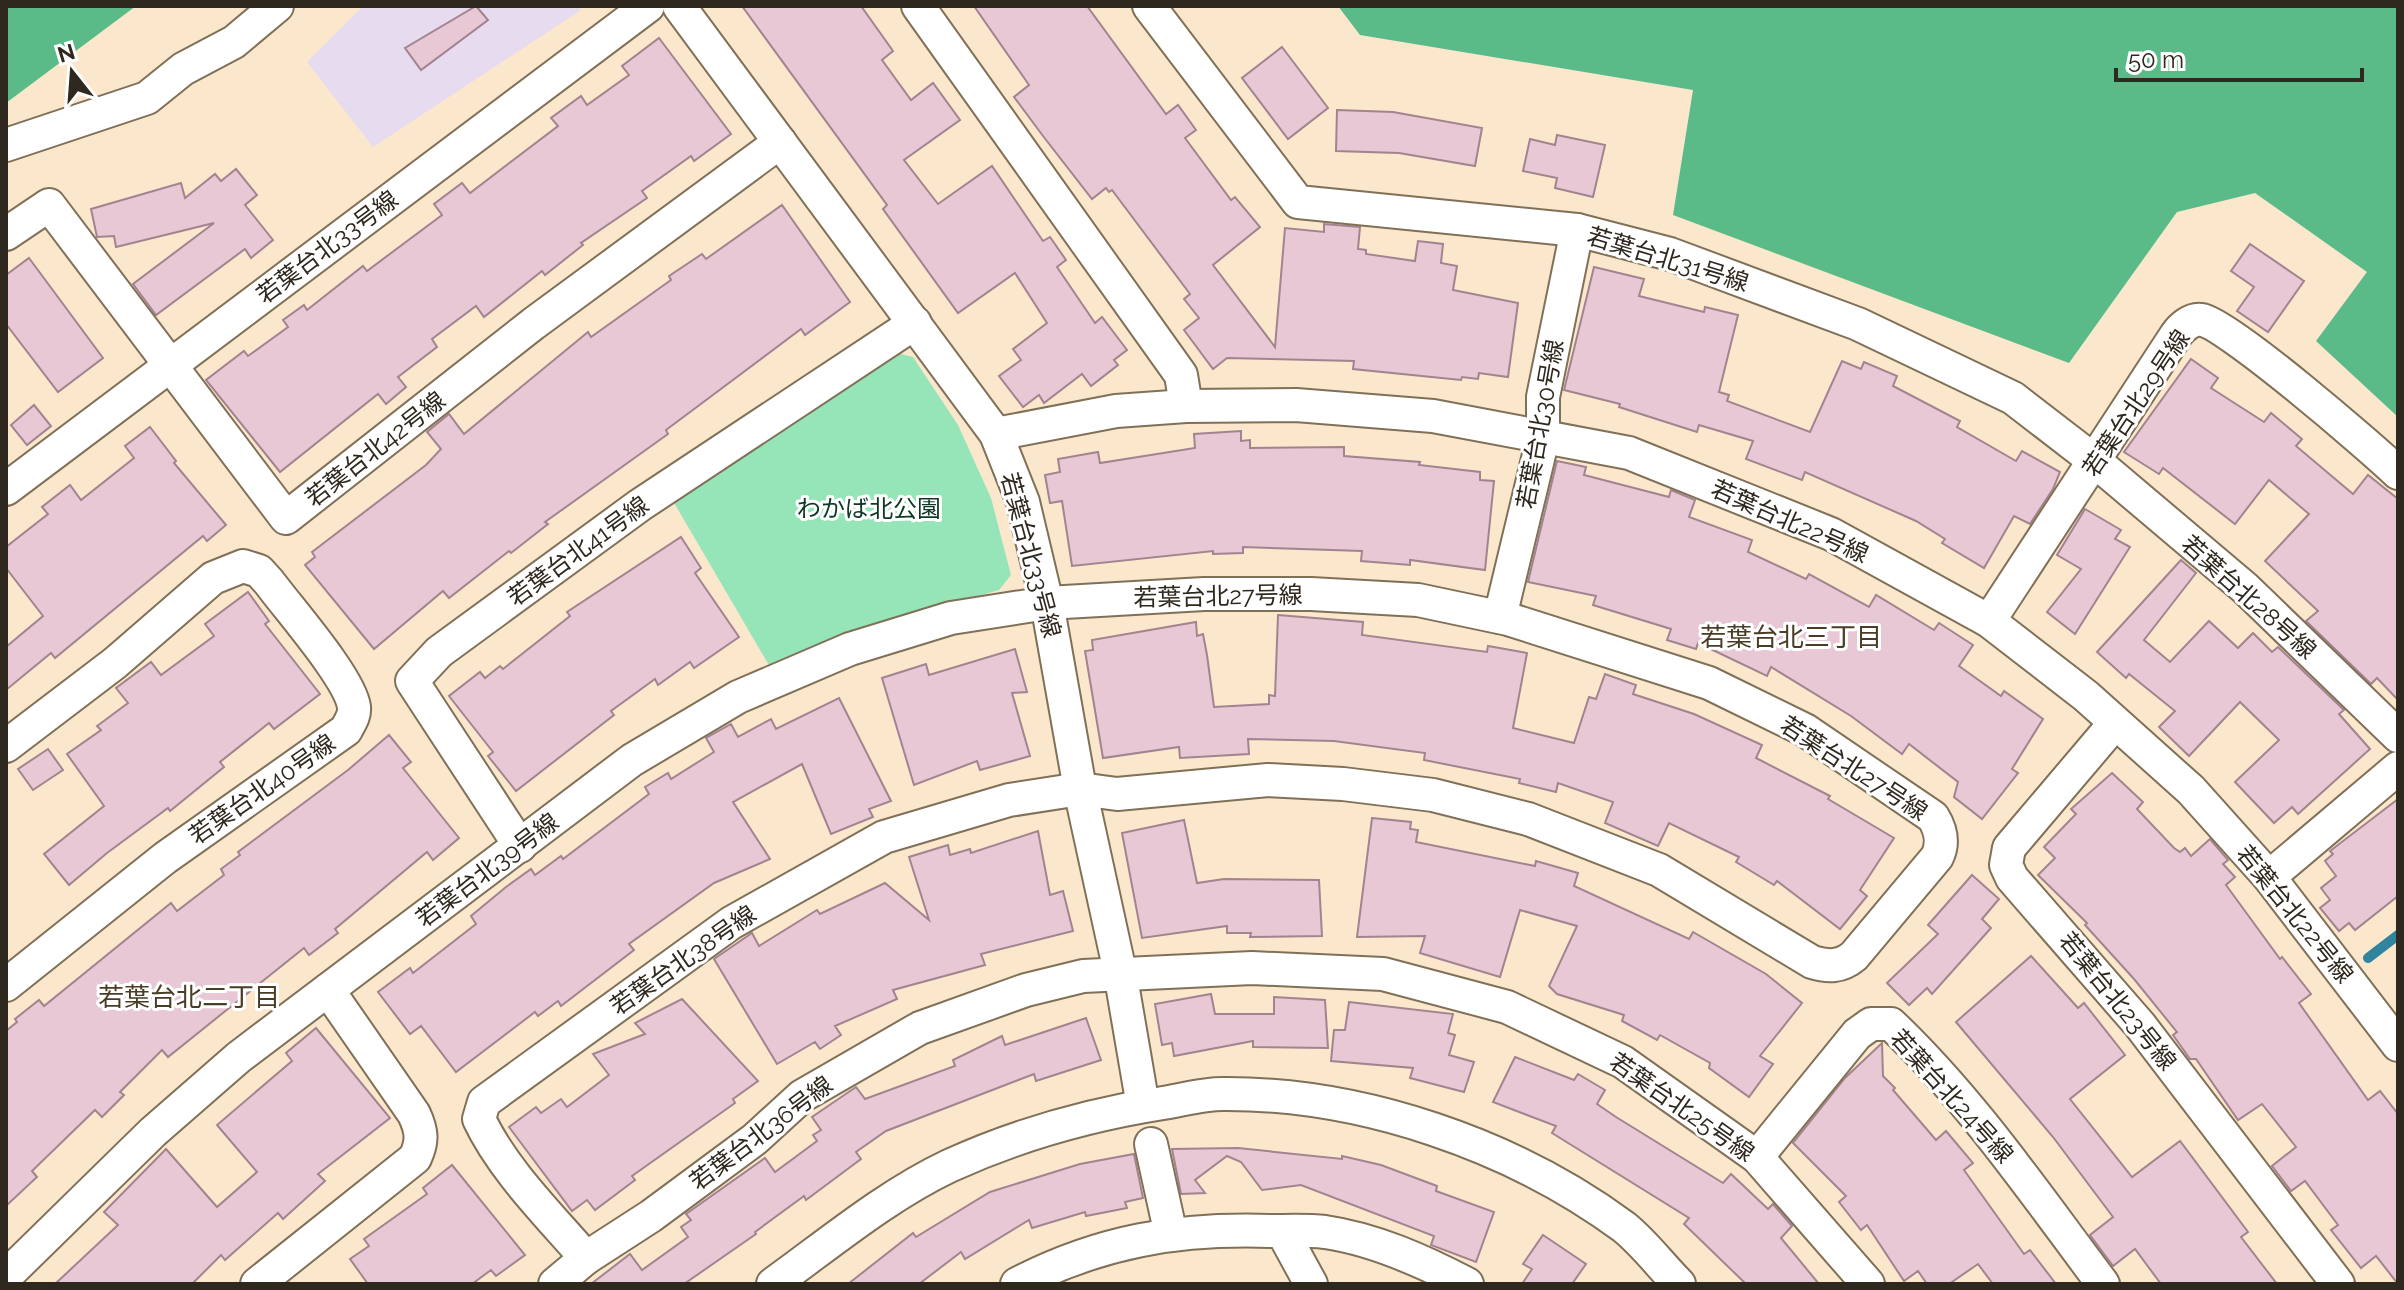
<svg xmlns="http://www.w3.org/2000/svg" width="2404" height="1290" viewBox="0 0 2404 1290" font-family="Raleway,'Noto Sans JP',sans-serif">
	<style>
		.industrial { fill: #e6dbef }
		.green { fill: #95e5b8 }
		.forest { fill: #5abb89 }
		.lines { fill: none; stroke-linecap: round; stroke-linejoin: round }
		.stream { stroke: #31849d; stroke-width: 10 }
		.building { fill: #e9c8d5; stroke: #a28390; stroke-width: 2 }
		.minor-casing { stroke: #807057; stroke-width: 36 }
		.minor { stroke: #fff; stroke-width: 32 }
		.labels { text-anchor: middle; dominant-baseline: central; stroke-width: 6; stroke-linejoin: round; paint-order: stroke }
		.street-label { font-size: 24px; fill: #2f281e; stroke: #fff }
		.park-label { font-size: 24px; fill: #0e3824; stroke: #fff }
		.neighbourhood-label { font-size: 26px; fill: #4a3c25; stroke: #fff }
	</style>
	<rect width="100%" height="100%" fill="#fae7cc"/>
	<!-- industrial -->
	<polygon class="industrial" points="363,6 576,6 581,10 373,147 307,62"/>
	<!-- green -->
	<polygon class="green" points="893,352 913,357 958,425 991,498 1011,575 999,590 869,628 770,667 673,501"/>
	<!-- forest -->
	<g class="forest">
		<polygon points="6,6 136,6 6,103"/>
		<polygon points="1338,6 2398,6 2398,417 2316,341 2367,272 2255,193 2177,212 2069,363 1673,215 1693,90 1360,35"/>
	</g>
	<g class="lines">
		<!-- stream -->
		<polyline class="stream" points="2368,958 2398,935"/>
	</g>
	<!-- building -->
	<g class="building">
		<polygon points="476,6 488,20 421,70 405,48"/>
		<polygon points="742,6 861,6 893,51 882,60 911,100 933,83 960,120 904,160 938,204 992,166 1043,241 1050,237 1066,260 1057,267 1095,323 1102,317 1127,350 1114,360 1118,365 1091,386 1082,374 1044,403 1039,395 1023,407 999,376 1021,360 1013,349 1047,323 1015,273 958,313 883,209 887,205"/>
		<polygon points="974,6 1087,6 1166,114 1178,105 1196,130 1185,138 1231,200 1235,197 1260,227 1213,265 1275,347 1285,228 1324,232 1324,224 1360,227 1358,249 1366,250 1366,254 1415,261 1418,241 1443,244 1441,263 1457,266 1453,290 1518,303 1508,377 1479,373 1478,379 1462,377 1461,380 1353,369 1354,361 1227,358 1213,369 1184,330 1199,318 1184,299 1190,294 1112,190 1109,192 1106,188 1092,199 1043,136 1014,97 1029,85"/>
		<polygon points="659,38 731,134 694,161 691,156 642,191 647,198 581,243 583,245 545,275 542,271 484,317 476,306 432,339 437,347 398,377 406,387 386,404 378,394 280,472 206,380 244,351 248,356 288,327 283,320 304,305 307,310 363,266 367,271 442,215 434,204 462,183 470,193 558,126 551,118 581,96 587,105 629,75 622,66"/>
		<polygon points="1282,47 1328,108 1288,139 1242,78"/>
		<polygon points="1337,110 1393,112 1482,128 1475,166 1399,153 1336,151"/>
		<polygon points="1557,135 1605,145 1593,197 1555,188 1557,178 1523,171 1530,139 1555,145"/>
		<polygon points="236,169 257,195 245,205 273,240 251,258 245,249 156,315 133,284 214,223 116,247 114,236 97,237 91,209 181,183 185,198 215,174 221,181"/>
		<polygon points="782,205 850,302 805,335 801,329 666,430 668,434 545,522 548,524 511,553 509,551 449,598 443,591 374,649 305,565 315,557 312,552 426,465 441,449 427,432 449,414 464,434 588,332 591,337 671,280 669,276 702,254 706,259"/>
		<polygon points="2250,244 2304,281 2268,332 2237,311 2254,287 2231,271"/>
		<polygon points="29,258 103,358 58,392 6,324 6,275"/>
		<polygon points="1594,267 1644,279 1639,296 1704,312 1705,307 1738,315 1719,392 1729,395 1727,401 1810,432 1842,361 1861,369 1864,362 1897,376 1893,386 1960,421 1957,427 2016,461 2022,451 2060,472 2053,489 2030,524 2014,516 1984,568 1942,543 1945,539 1916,521 1805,472 1802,480 1746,459 1753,441 1699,425 1697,432 1619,407 1620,404 1564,390"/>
		<polygon points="2191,359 2218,378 2211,388 2264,422 2271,413 2302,439 2296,446 2353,494 2368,475 2398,499 2398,700 2377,678 2371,684 2306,621 2318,611 2265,561 2309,514 2269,480 2235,524 2163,468 2159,474 2124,452"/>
		<polygon points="34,405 51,426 27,445 11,425"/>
		<polygon points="150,427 176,461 174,463 226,525 207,541 203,536 55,658 51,653 6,690 6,647 43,616 6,568 6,547 48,514 42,507 70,485 81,500 134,458 125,446"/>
		<polygon points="1241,431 1241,441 1250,440 1250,448 1344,447 1344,456 1420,462 1419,465 1480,472 1480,480 1494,481 1485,570 1410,560 1410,565 1361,561 1362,551 1243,547 1243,553 1213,554 1213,551 1072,566 1062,501 1050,503 1045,475 1060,472 1058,459 1098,452 1100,463 1195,448 1194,434"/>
		<polygon points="1557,461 1586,467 1584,475 1669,497 1671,490 1695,500 1689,517 1752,540 1748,552 1806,579 1809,574 1869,607 1876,595 1934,630 1939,623 1973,645 1959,666 2001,696 2004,691 2043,719 2012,769 2018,773 1982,819 1954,797 1958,782 1909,744 1902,754 1851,716 1771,667 1767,676 1698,643 1696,649 1667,640 1671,629 1593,605 1596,596 1528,582"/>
		<polygon points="2085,509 2121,530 2115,539 2130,547 2075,634 2047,612 2081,569 2057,555"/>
		<polygon points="681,537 701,568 695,573 739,637 694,668 690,662 658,685 655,679 611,711 614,715 516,791 488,756 493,752 449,696 480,672 485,678 500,666 503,669 570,616 567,612"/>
		<polygon points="2181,560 2196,573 2144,640 2170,662 2209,621 2238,648 2253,633 2272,652 2278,647 2344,710 2339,714 2370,749 2298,814 2292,807 2274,823 2235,782 2279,740 2240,702 2189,756 2159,727 2175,711 2129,674 2126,678 2097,652"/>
		<polygon points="248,592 269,621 265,624 320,694 274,729 269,723 220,762 224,767 170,811 168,808 107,853 69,885 44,854 104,806 67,754 101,730 97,726 128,703 116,688 151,662 161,675 214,636 205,624"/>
		<polygon points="1278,615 1363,622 1362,635 1487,652 1488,646 1527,653 1513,728 1574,743 1589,697 1596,699 1605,674 1636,685 1633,694 1694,714 1762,745 1756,758 1830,796 1828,799 1894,838 1860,890 1867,896 1840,929 1777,881 1774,885 1736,862 1739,857 1669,823 1658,846 1605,823 1613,802 1558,783 1556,792 1519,783 1520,779 1424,760 1425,753 1334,741 1248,739 1249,754 1180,758 1179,747 1103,758 1085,651 1093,650 1092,640 1196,622 1197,636 1203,634 1207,655 1214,707 1269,704 1269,695 1275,696"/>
		<polygon points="1015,649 1027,692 1012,693 1030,756 980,770 977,761 914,785 882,678 926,664 929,675"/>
		<polygon points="839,698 891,801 869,809 873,817 831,834 802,764 733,802 770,859 714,883 629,944 634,950 561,1006 558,1001 538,1016 535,1012 456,1072 421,1026 410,1034 378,992 410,968 413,973 476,924 471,916 506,887 531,869 535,875 561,856 563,859 649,794 645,787 668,773 671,779 714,752 706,738 731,724 738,737 771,719 776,729"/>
		<polygon points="389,735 411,762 403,768 459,838 433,860 427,852 335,929 338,933 309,955 304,948 168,1057 162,1050 120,1092 124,1095 102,1117 95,1110 32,1171 37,1177 6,1206 6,1031 17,1022 15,1019 39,1000 44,1006 171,903 177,911 224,875 221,869 240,855 238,852 348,770"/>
		<polygon points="48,749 63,770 33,790 18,769"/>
		<polygon points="2112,773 2143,802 2137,809 2174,848 2180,852 2185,848 2191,856 2210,839 2228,860 2223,864 2235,877 2226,885 2280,959 2282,957 2311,994 2299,1003 2368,1100 2380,1091 2398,1114 2398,1284 2376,1256 2361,1268 2331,1230 2338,1225 2305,1181 2291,1191 2272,1166 2296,1147 2262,1104 2238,1120 2196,1059 2190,1059 2173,1035 2177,1032 2134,979 2085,925 2087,923 2038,875 2055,858 2044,847 2076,814 2071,809"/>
		<polygon points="2398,799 2398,896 2355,930 2349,923 2339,931 2320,908 2330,900 2321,888 2336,876 2325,861 2333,854 2330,851"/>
		<polygon points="1372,818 1411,822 1410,829 1418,830 1416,842 1535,866 1536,861 1578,873 1574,886 1689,939 1693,932 1766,974 1802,1003 1760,1056 1773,1064 1749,1097 1709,1068 1710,1063 1660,1035 1657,1040 1622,1021 1624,1015 1557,994 1549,986 1577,926 1520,910 1500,977 1420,953 1425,936 1357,937"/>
		<polygon points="1184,820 1197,883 1224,879 1319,880 1322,936 1250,937 1251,933 1227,933 1227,926 1142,938 1122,833"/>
		<polygon points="1038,831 1050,895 1063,891 1073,931 981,954 985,965 893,990 897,999 835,1026 841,1035 820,1049 815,1042 777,1064 714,959 752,933 759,946 817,910 820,914 885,883 929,920 909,857 948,845 950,855 970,849 971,853"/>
		<polygon points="1972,875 1999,899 1982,919 1991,928 1932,994 1927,988 1909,1005 1887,983 1938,934 1928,925"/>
		<polygon points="2031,956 2078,1008 2084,1003 2125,1055 2070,1099 2132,1177 2180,1141 2248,1232 2241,1237 2277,1284 2161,1284 2135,1249 2113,1266 2090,1235 2113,1217 2053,1137 1956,1022"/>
		<polygon points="1211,994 1215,1014 1274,1014 1274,997 1325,1000 1328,1048 1253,1047 1253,1041 1174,1056 1172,1043 1162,1045 1155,1004"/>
		<polygon points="682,999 758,1081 733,1099 735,1103 632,1176 635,1180 595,1210 587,1200 572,1211 509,1127 536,1107 541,1113 561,1099 567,1107 609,1075 593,1054 645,1034 635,1023"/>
		<polygon points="1349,1002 1453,1014 1448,1033 1455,1035 1449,1055 1474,1062 1464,1092 1410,1078 1413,1068 1331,1061 1334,1030 1345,1030"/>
		<polygon points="1086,1018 1101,1060 1036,1081 1034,1074 886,1131 856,1152 861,1159 806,1200 804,1196 755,1232 756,1234 684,1284 591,1284 630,1254 642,1270 688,1237 681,1227 691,1220 686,1214 765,1158 775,1172 817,1141 813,1135 821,1130 812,1117 856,1087 865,1099 955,1066 953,1060 1002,1036 1005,1045"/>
		<polygon points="316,1028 390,1118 318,1174 325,1181 283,1219 278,1213 225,1260 221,1255 192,1284 55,1284 118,1225 104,1212 166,1149 217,1207 257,1172 217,1125 292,1061 286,1053"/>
		<polygon points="1882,1043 1883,1076 1895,1088 1893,1090 1936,1140 1946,1131 1973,1163 1964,1170 2024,1254 2030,1250 2056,1284 1993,1284 1978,1264 1949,1284 1927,1284 1918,1271 1904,1281 1867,1225 1861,1230 1839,1202 1846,1196 1793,1143 1845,1078"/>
		<polygon points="1515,1057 1574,1080 1578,1074 1605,1090 1597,1104 1616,1117 1723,1183 1731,1174 1768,1209 1773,1204 1792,1226 1781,1238 1819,1284 1746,1284 1684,1224 1689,1218 1552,1133 1556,1126 1493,1102"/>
		<polygon points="1238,1148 1342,1159 1342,1156 1381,1165 1437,1186 1436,1191 1494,1212 1476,1262 1431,1245 1434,1236 1301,1185 1262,1190 1241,1162 1227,1156 1195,1180 1205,1193 1181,1194 1172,1149"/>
		<polygon points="1134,1154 1143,1198 1125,1202 1127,1208 1086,1216 1085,1212 1032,1228 1029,1220 965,1259 961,1252 919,1284 848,1284 913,1233 916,1237 990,1192 1080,1164"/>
		<polygon points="452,1165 525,1255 496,1276 491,1270 472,1284 368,1284 350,1259 369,1246 364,1239 427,1194 423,1188"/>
		<polygon points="1543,1235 1586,1264 1572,1284 1522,1284 1532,1269 1523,1264"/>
	</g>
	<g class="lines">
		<defs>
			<g id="minor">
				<polyline points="679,6 996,434 1023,502 1047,603 1080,789 1120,972 1143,1106"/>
				<polyline points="918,6 1181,375 1186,406"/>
				<polyline points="1149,6 1298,202 1577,230 1670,254 1858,324 2013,398 2096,462 2245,588 2398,736"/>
				<polyline points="6,145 147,98 183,69 234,42 277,6"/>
				<polyline points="6,234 49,205 286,518 533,324 780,142"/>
				<polyline points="996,434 1116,411 1186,406 1296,405 1433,416 1629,453 1831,534 1989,621 2086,696 2191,790 2269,877 2398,1045"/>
				<polyline points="6,489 648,6"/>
				<polyline points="1500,617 1543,438 1543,397 1577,230"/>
				<path d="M1989,621L2176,335C2181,328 2191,318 2202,320C2228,324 2372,448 2398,473"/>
				<polyline points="2115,723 2009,848 2006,865 2012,878 2140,1025 2338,1284"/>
				<path d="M6,746L115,663L213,578L243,566L259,571L269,582C288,608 350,678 354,707C355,716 350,722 346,730L165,858L6,985"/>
				<polyline points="520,846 412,681 439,652 640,505 915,323"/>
				<polyline points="2269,877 2398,768"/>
				<polyline points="1151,1144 1171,1235"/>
				<path d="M1757,1157L1857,1034L1871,1024H1891C1972,1101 2036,1195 2103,1284"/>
				<polyline points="1282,1231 1311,1284"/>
				<path d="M6,1276L153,1132L239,1057L632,760L738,697L850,649L951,618L1047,603L1204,594H1311L1418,600L1508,619L1709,683L1805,730L1933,817C1941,830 1944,843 1937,857L1854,956C1841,967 1828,967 1812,962L1659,870L1528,819L1433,795L1343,784L1268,780L1117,794L1080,789L1009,800L884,837L731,923L484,1102L479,1119C503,1170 549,1215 586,1258"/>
				<path d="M257,1284L415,1158C423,1141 422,1131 414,1114L328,990"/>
				<polyline points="555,1284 586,1258 651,1216 755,1139 802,1096 920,1028 1026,990 1083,976 1252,968 1383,974 1507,1007 1623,1062 1757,1157 1868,1284"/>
				<path d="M773,1284C830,1243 886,1196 949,1166C1019,1134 1087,1115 1163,1103C1182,1100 1203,1094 1223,1094C1362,1093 1513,1145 1624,1227C1644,1243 1661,1266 1679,1284"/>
				<path d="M1017,1284C1100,1241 1178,1228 1270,1231C1288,1231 1307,1230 1325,1232C1374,1239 1423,1261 1467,1284"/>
			</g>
		</defs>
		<!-- minor casing -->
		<use href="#minor" class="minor-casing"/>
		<!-- minor -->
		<use href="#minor" class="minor"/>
	</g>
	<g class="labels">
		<!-- street labels -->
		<g class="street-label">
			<text transform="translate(327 247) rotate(-37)">若葉台北33号線</text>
			<text transform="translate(1668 259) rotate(17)">若葉台北31号線</text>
			<text transform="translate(2136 403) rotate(-56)">若葉台北29号線</text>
			<text transform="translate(1540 424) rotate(-80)">若葉台北30号線</text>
			<text transform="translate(375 449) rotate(-38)">若葉台北42号線</text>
			<text transform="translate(1790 521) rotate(24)">若葉台北22号線</text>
			<text transform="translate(578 551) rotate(-36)">若葉台北41号線</text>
			<text transform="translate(1031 555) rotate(75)">若葉台北33号線</text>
			<text transform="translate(1218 596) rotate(-1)">若葉台北27号線</text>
			<text transform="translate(2249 597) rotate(42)">若葉台北28号線</text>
			<text transform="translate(1854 768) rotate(33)">若葉台北27号線</text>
			<text transform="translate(262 789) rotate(-35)">若葉台北40号線</text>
			<text transform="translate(487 870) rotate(-37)">若葉台北39号線</text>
			<text transform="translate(2295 914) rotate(51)">若葉台北22号線</text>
			<text transform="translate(683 960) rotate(-35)">若葉台北38号線</text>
			<text transform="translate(2118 1001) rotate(51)">若葉台北23号線</text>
			<text transform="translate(1952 1096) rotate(48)">若葉台北24号線</text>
			<text transform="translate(1682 1107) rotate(35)">若葉台北25号線</text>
			<text transform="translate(761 1133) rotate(-37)">若葉台北36号線</text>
		</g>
		<!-- park labels -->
		<g class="park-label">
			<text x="869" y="508">わかば北公園</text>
		</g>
		<!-- neighbourhood labels -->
		<g class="neighbourhood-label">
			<text x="1791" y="637">若葉台北三丁目</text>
			<text x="189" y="997">若葉台北二丁目</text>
		</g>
	</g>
	<!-- border -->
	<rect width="2404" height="1290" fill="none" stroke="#2f281e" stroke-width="16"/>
	<!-- north arrow -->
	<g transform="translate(72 72) rotate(343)" stroke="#ffffff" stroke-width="6" paint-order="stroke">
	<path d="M0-6L14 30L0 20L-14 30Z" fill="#2f281e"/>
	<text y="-12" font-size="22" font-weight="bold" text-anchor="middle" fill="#2f281e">N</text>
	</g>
	<!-- scale -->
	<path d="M2116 68v12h246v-12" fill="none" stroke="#2f281e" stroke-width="4"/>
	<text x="2128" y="68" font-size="24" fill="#2f281e" stroke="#ffffff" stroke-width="6" paint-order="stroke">50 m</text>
</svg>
